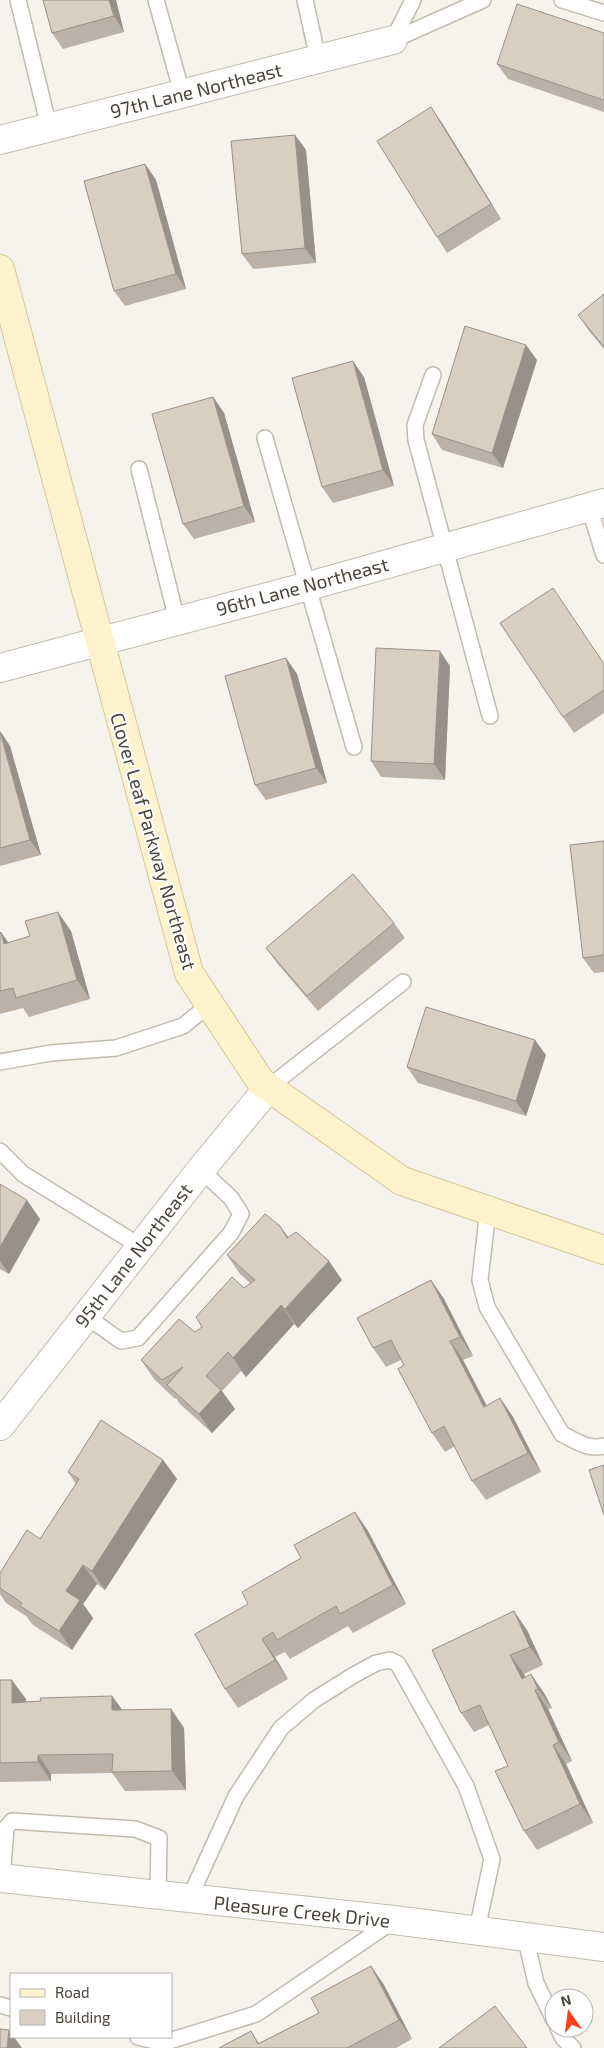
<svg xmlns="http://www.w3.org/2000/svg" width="604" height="2048" viewBox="0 0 604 2048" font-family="'Exo 2',sans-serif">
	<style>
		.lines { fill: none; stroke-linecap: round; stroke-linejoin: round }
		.lane-casing { stroke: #c2bbae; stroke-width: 18 }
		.street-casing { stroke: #c2bbae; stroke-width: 30 }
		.secondary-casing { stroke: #d6c79b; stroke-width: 30 }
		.lane { stroke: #fff; stroke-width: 15 }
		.street { stroke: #fff; stroke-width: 28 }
		.secondary { stroke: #fff3cd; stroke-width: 28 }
		.wall { fill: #bab2a6 }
		.shaded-wall { fill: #979187 }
		.building { fill: #d8cfc1; stroke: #979187 }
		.labels { text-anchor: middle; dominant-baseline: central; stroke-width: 4; stroke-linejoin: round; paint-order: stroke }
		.street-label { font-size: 19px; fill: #4b4439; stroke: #fff }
	</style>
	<rect width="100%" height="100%" fill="#f6f3ec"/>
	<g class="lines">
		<defs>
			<g id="lane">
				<polyline points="18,0 49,127"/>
				<polyline points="156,0 182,93"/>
				<polyline points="305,0 318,59"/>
				<polyline points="562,0 604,13"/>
				<polyline points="393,40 483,0"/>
				<polyline points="393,40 413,0"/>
				<polyline points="433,375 415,425 416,440 490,716"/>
				<polyline points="265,438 354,747"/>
				<polyline points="139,469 177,620"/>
				<polyline points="589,507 604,555"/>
				<polyline points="0,1062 51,1053 116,1048 183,1026 210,1004"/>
				<polyline points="269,1087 403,982"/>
				<polyline points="0,1151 23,1174 140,1246"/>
				<path d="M488,1210L480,1280L487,1307L562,1434C576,1441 588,1450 604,1446"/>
				<polyline points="86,1316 121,1341 138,1338 231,1233 241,1214 231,1198 201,1170"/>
				<polyline points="2,1879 6,1828 12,1821 135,1829 159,1838 158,1895"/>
				<polyline points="189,1899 236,1796 281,1728 314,1700 354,1675 376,1663 390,1660 398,1664 466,1786 492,1859 477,1930"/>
				<polyline points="525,1936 536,1983 554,2020"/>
				<polyline points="0,2005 11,2008"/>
				<polyline points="558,2028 563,2038 573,2048"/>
				<polyline points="138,2037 163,2043 256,2014 393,1921"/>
			</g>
			<g id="street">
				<polyline points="0,140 393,40"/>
				<polyline points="0,668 309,586 604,503"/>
				<polyline points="0,1426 199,1172 269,1087"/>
				<polyline points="0,1878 394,1920 604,1947"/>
			</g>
			<polyline id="secondary" points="0,269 189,973 261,1082 402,1181 604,1250"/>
		</defs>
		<!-- lane casing -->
		<use href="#lane" class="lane-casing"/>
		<!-- street casing -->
		<use href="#street" class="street-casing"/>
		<!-- secondary casing -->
		<use href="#secondary" class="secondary-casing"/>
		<!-- lane -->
		<use href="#lane" class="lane"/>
		<!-- street -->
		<use href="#street" class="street"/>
		<!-- secondary -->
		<use href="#secondary" class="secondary"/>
	</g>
	<!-- wall -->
	<g class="wall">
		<polygon points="43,0 116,0 124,32 63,49 52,33"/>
		<polygon points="604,33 604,112 508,79 497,64"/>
		<polygon points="442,123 501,219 447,253 437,237"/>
		<polygon points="295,135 306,150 316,263 253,269 242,254"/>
		<polygon points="145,164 156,180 186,289 125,306 114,291"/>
		<polygon points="604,294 604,349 589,331 578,315"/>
		<polygon points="537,360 503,468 442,450 432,434"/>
		<polygon points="364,377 394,486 333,503 322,487"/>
		<polygon points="213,397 224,413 255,522 194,539 183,524"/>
		<polygon points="286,658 297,674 327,783 266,800 255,785"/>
		<polygon points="604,663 604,713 574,733 563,717"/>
		<polygon points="450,666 445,780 381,777 371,761"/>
		<polygon points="0,731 10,746 41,855 0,866"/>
		<polygon points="604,841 604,972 594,973 583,958"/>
		<polygon points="394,923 405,938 318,1011 277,963 266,948"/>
		<polygon points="71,931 90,999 29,1017 23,1008 0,1014 0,933 8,943"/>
		<polygon points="546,1055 526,1116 418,1083 407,1067"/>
		<polygon points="0,1184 40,1219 9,1274 0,1269"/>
		<polygon points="288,1237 342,1280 298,1328 294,1324 246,1377 241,1371 222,1391 235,1409 212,1433 180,1404 176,1398 175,1399 154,1379 141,1360 195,1332 202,1327 244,1288 250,1283 240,1274 227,1255"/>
		<polygon points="431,1280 444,1299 473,1356 463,1360 487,1406 500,1398 513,1417 541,1472 486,1500 472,1481 455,1446 445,1452 432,1433 401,1360 386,1367 373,1348"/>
		<polygon points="163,1460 177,1479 105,1590 97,1584 83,1604 93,1618 72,1650 33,1625 26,1616 6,1603 0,1594 0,1573 40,1539 76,1484 68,1472"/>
		<polygon points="355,1512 368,1531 406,1604 353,1633 348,1626 290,1659 285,1652 275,1657 288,1679 238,1708 225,1689 248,1604 301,1558"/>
		<polygon points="527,1630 543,1665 524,1674 525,1677 544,1693 552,1708 548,1709 572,1761 566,1764 593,1823 537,1850 524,1831 508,1766 489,1725 474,1732 461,1713"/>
		<polygon points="0,1680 26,1699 26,1702 112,1696 122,1710 171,1709 184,1728 186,1790 125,1791 112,1773 51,1774 51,1781 0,1782"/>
		<polygon points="371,1966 384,1985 412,2039 396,2048 219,2048 251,2031 259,2043 319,2013"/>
	</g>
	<!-- shaded-wall -->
	<g class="shaded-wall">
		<polygon points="109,0 116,0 124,32 114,16"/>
		<polygon points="431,107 442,123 501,219 491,204"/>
		<polygon points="295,135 306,150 316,263 305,248"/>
		<polygon points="145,164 156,180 186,289 176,274"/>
		<polygon points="526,345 537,360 503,468 492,453"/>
		<polygon points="353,361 364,377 394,486 383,470"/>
		<polygon points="213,397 224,413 255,522 244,506"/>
		<polygon points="440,651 450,666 445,780 434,764"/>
		<polygon points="286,658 297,674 327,783 316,768"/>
		<polygon points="0,731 10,746 41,855 30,840"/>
		<polygon points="58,912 71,931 90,999 77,980"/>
		<polygon points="1,932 14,951 4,944"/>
		<polygon points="535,1040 546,1055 526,1116 516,1101"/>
		<polygon points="27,1200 40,1219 9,1274 0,1261 0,1247"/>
		<polygon points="280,1226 294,1245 287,1238"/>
		<polygon points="329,1261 342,1280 298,1328 285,1309"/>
		<polygon points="431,1280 444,1299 473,1356 460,1337"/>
		<polygon points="281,1305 294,1324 246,1377 233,1358"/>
		<polygon points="450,1341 463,1360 497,1426 484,1407"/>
		<polygon points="221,1390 235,1409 212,1433 199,1414"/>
		<polygon points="500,1398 513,1417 541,1472 528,1453"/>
		<polygon points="163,1460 177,1479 105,1590 92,1571"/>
		<polygon points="355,1512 368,1531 406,1604 393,1585"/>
		<polygon points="83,1565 97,1584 83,1604 93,1618 72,1650 59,1631 66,1591"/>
		<polygon points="514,1611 527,1630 543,1665 530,1647"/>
		<polygon points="262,1639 275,1657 288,1679 275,1660"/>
		<polygon points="510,1655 524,1674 535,1697 522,1679"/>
		<polygon points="531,1674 544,1693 552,1708 538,1689"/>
		<polygon points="12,1680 26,1699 26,1722 12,1703"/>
		<polygon points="535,1690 548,1709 572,1761 559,1742"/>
		<polygon points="112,1696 126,1715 112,1710"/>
		<polygon points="171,1709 184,1728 186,1790 172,1771"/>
		<polygon points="553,1745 566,1764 593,1823 580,1804"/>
		<polygon points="38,1755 51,1774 51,1781 38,1762"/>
		<polygon points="371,1966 384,1985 412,2039 399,2020"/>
		<polygon points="9,2030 11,2033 11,2037 14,2037 22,2048 7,2048"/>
	</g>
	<!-- building -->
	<g class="building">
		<polygon points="43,0 109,0 114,16 52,33"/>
		<polygon points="517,4 604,33 604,100 497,64"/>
		<polygon points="431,107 491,204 437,237 377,141"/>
		<polygon points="295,135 305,248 242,254 231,141"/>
		<polygon points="145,164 176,274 114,291 84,181"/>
		<polygon points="604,294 604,347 578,315"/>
		<polygon points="465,326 526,345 492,453 432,434"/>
		<polygon points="353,361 383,470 322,487 292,378"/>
		<polygon points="213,397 244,506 183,524 152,414"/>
		<polygon points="553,588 604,664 604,690 563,717 500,623"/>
		<polygon points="376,648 440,651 434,764 371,761"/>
		<polygon points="286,658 316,768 255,785 225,676"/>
		<polygon points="0,732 30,840 0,848"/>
		<polygon points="604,841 604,955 583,958 570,845"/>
		<polygon points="353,874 394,923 307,996 266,948"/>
		<polygon points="58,912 77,980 16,998 13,988 0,991 0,933 1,932 4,944 30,936 25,921"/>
		<polygon points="426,1007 535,1040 516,1101 407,1067"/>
		<polygon points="0,1184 27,1200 0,1247"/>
		<polygon points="265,1214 280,1226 287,1238 296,1232 329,1261 285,1309 281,1305 233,1358 228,1352 206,1376 221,1390 199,1414 167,1385 183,1367 162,1380 141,1360 179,1319 195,1332 202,1327 196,1317 232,1277 244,1288 255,1280 227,1255"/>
		<polygon points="431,1280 460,1337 450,1341 484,1407 500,1398 528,1453 472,1481 444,1426 432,1433 398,1369 404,1365 391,1340 373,1348 357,1318"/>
		<polygon points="101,1420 163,1460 92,1571 83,1565 66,1591 80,1600 59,1631 20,1606 22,1603 0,1588 0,1573 27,1530 40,1539 79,1479 68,1472"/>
		<polygon points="604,1465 604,1515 589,1470"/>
		<polygon points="355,1512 393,1585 340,1614 336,1606 277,1640 273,1632 262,1639 275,1660 225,1689 195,1634 248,1604 242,1592 301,1558 294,1545"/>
		<polygon points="514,1611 530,1647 510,1655 522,1679 531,1674 538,1689 535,1690 559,1742 553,1745 580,1804 524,1831 495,1771 508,1766 480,1705 461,1713 432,1650"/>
		<polygon points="0,1680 12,1680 12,1703 41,1701 40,1698 112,1696 112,1710 171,1709 172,1771 112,1772 113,1754 38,1755 38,1762 0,1763"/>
		<polygon points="371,1966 399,2020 347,2048 219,2048 251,2031 258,2044 319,2013 311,1998"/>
		<polygon points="495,2006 527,2048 439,2048"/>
		<polygon points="0,2029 9,2030 7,2048 0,2048"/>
	</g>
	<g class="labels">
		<!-- street labels -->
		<g class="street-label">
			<text transform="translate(196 90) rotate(-14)">97th Lane Northeast</text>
			<text transform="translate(302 586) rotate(-15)">96th Lane Northeast</text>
			<text transform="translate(154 841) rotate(74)">Clover Leaf Parkway Northeast</text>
			<text transform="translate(133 1255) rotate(-52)">95th Lane Northeast</text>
			<text transform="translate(302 1911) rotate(6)">Pleasure Creek Drive</text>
		</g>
	</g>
	<!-- legend -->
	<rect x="10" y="1973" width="162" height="65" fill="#ffffff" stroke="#b7b4b0"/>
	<rect x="20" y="1989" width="25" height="8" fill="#fff3cd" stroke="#b7b4b0"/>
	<text x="55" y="1998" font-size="15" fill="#4b4439">Road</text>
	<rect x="20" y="2010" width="25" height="15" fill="#d8cfc1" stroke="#b7b4b0"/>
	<text x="55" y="2023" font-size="15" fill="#4b4439">Building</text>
	<!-- north arrow -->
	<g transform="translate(569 2013) rotate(346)"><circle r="24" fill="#ffffff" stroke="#b7b4b0"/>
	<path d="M0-4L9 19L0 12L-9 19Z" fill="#fc3f1d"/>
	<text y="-8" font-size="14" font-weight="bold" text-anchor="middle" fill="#4b4439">N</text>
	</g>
</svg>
